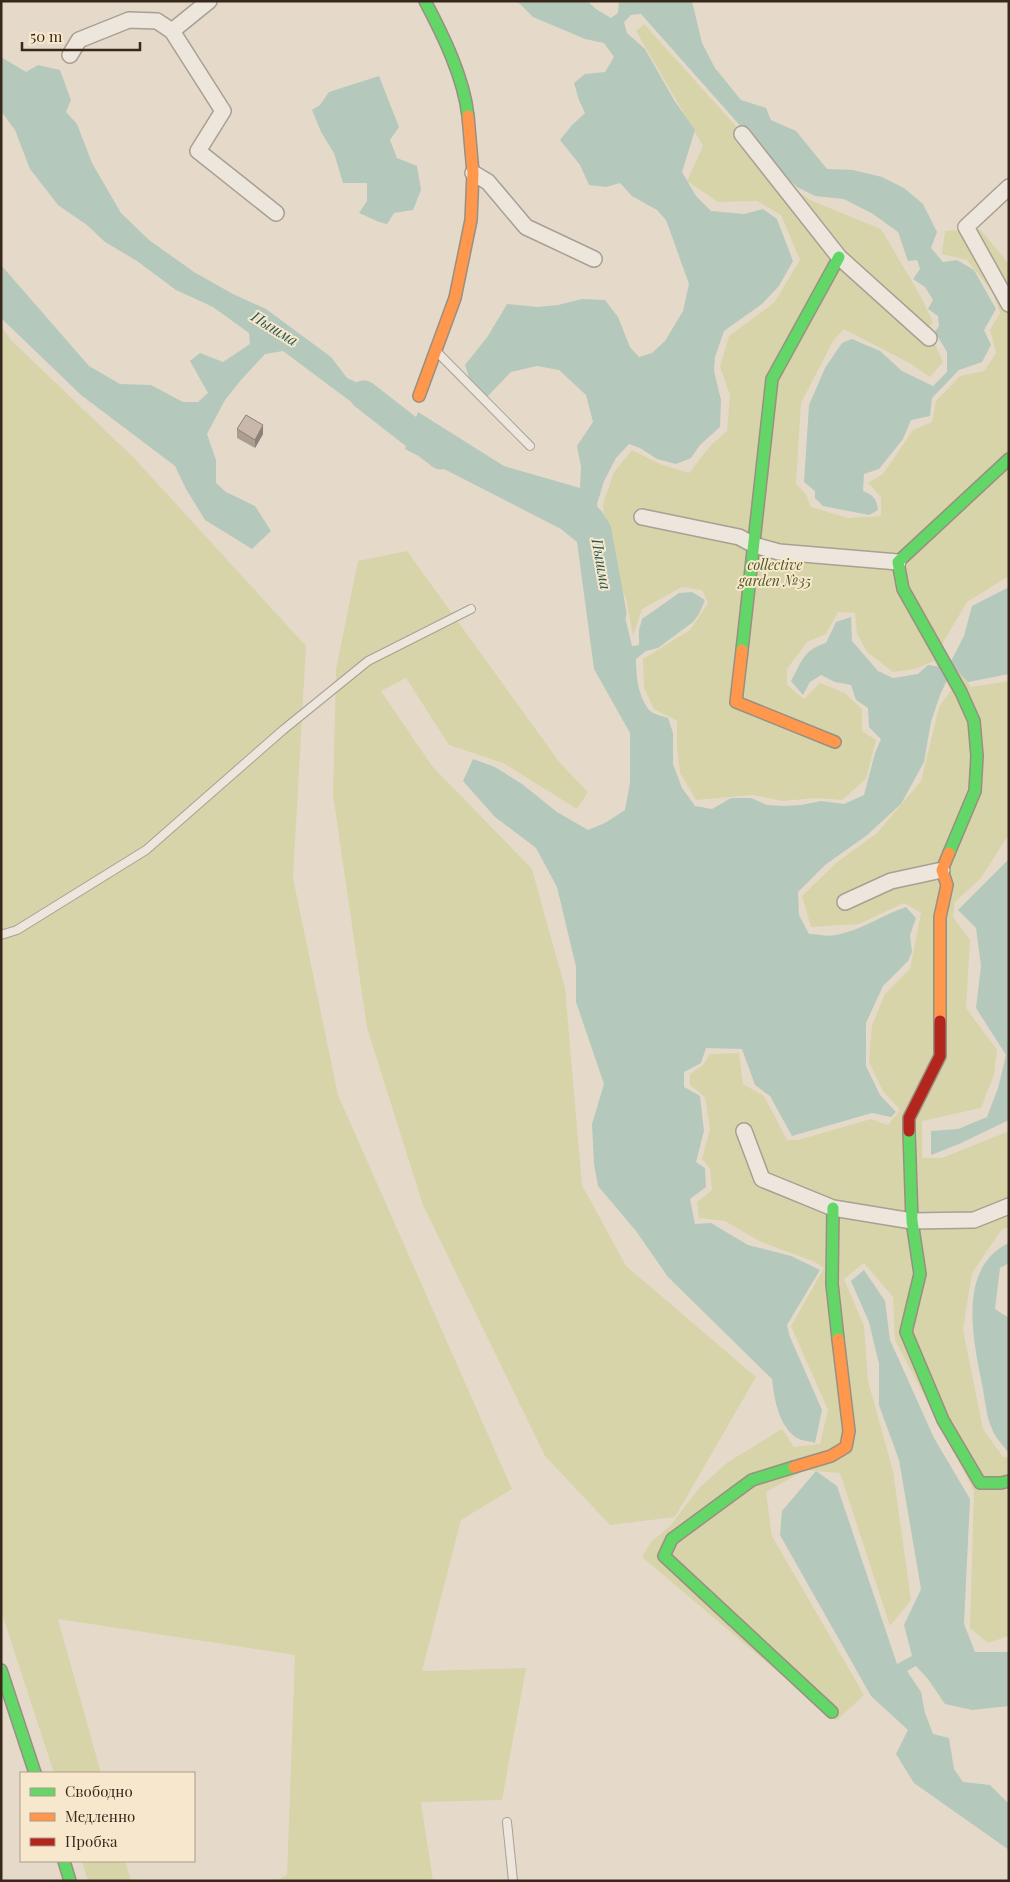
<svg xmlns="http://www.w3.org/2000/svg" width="1010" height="1882" viewBox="0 0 1010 1882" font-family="'Playfair Display',serif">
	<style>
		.green { fill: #d7d4aa }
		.water { fill: #b5c8bc }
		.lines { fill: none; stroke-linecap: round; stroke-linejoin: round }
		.river { stroke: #b5c8bc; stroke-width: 29 }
		.lane-casing { stroke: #a99f93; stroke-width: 10 }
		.street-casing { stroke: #a99f93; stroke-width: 18 }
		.fast-casing { stroke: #998f83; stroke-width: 14 }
		.slow-casing { stroke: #998f83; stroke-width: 14 }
		.jam-casing { stroke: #998f83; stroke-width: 14 }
		.lane { stroke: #ece6dc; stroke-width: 8 }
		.street { stroke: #ece6dc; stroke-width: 15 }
		.fast { stroke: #63d668; stroke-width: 11 }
		.slow { stroke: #ff974d; stroke-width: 11 }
		.jam { stroke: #b3261e; stroke-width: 11 }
		.wall { fill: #ac9d92 }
		.shaded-wall { fill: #8c8077 }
		.building { fill: #c8b7aa; stroke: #8c8077 }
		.labels { text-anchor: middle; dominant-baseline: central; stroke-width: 4; stroke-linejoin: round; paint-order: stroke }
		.park-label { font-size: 14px; font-style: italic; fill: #4c5520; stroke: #f7e8cd }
		.water-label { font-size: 15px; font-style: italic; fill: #295952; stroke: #f7e8cd }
	</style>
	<rect width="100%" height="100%" fill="#e5dac9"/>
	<!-- green -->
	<g class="green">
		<polygon points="644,24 788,184 810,200 881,229 920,295 933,322 928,328 943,362 930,377 911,364 844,329 833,341 801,403 796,484 806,494 811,507 848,518 881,516 881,497 868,483 883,474 913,430 932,422 936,401 960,376 984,371 996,353 990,330 1000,313 993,293 967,260 942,254 945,231 980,229 1009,264 1009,576 967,602 941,646 971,687 1009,681 1009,834 981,878 955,902 953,917 970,940 966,1008 997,1050 994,1075 981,1108 922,1121 922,1158 942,1158 1009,1131 1009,1228 1002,1229 972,1273 963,1330 983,1429 1003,1457 1009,1457 1009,1636 988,1643 970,1628 974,1491 895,1340 893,1297 864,1263 844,1279 864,1326 868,1381 893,1471 911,1600 890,1626 840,1473 805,1470 766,1492 772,1536 864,1695 836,1721 642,1557 651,1542 670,1526 699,1488 728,1462 782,1429 794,1447 820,1444 828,1410 791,1326 824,1268 815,1262 761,1242 725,1221 699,1218 697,1202 712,1190 710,1169 702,1159 710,1129 705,1097 690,1085 690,1074 703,1065 710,1054 739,1053 743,1084 764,1096 787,1140 798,1140 871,1119 888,1125 900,1110 883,1091 869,1062 872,1025 885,994 910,969 921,913 904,903 859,924 811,927 802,896 836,863 877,833 921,781 939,707 951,690 934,661 915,669 893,672 867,652 857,634 855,613 838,612 826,634 807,642 787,669 787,685 804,699 820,683 845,693 862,709 862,731 876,740 866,779 842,800 816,798 782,801 753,795 696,800 680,773 677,746 677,721 654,709 644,688 643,659 690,630 708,603 702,590 682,587 642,609 633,636 626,598 608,567 603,504 614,472 632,450 660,464 689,473 711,445 727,431 730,395 720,367 729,336 774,303 800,260 781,215 757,201 718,202 687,181 703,146 636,31"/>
		<polygon points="1,326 11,340 134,458 306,646 293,878 338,1095 512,1489 461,1520 422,1671 526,1668 502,1800 421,1802 433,1881 275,1881 287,1875 295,1655 58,1619 101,1773 54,1773 1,1611"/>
		<polygon points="407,551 560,763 588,792 577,809 503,763 449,745 406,678 381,691 432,766 532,869 565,988 582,1185 626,1266 756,1377 675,1517 610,1525 545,1456 423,1205 367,1028 333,795 336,669 358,561"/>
		<polygon points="82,1861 125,1861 131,1881 88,1881"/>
	</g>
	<!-- water -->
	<g class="water">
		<path d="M517,1H587L596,9L611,18L618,13L619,1H692L702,43L715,68L741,100L766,108L771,120L796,131L827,169L853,170L882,177L904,188L923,204L937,232L931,248L943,262L957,260L974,270L996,309L984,330L991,345L982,362L959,370L932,398L930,416L911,420L903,439L879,469L864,474L863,491C873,495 877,499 878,510L869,515L823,506L815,498V491L804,482L809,405L825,368L842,343L852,339L880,351L902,371L933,386L947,372V352L935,332L939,326L938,316L928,309L933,300L925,287L913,279L920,269L917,260L908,261L898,232L873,214L844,199L815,196L797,187L754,148L744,130L641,14L631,15L624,22L627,33L645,49L674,100L695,130L682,172L696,196L711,211L744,214L763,209L777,219L793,261L779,286L762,304L724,331L715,357L714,371L721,400L720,427L700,445L691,458L676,464L657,459L640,448L629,444L616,458L604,481L597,504L601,521L602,572L613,585L622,600L625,617L632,646L639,645V630L642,619L679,593L692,592L705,600L699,614L693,622L658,648L646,651L636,659C636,676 638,696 649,710C653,714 662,716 668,718L673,733V764L682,788L695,806L712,809L731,798H751L767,805L784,806L801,805L821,801L844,804L864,795L875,753L881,739L869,727L868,708L856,700L851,685L835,682L821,675L810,682L803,695L791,681C802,661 803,650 826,643L836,622L851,617L852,641L878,671L893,678L918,674L928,665L941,667L947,680L940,695L931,722L924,762L901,804L866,836L825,865L798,892L799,915L809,934C817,934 828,937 836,935C862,930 882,915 906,907L916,918L910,935L912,952L908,961L883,986L866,1023V1066L880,1095L896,1112L891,1117L872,1113L792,1136L770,1096L755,1085L742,1049L706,1048L701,1063L684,1072V1087L700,1096L704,1131L696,1162L705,1168L706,1187L690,1199L695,1224L711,1223L748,1245L791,1256L820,1270L787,1325L790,1337L822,1410L815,1443C810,1441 803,1441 799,1439C779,1429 774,1398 772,1379L668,1277L636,1231L598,1186L594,1164L592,1124L604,1084L576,1002V967L557,887L536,848L495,817L463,781L473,759L495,767L522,784L557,812L588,830L605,823L625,810L630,783V733L594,669L577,542L561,529L405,449L418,412L504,466L580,488L581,467L577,446L593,422L586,395L559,370L537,366L511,372L485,399L471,384L465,365L488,336L507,304L537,307L558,305L582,299L605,300L618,317L630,347L639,357L652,353L665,341L683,311L689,284L666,220L657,210L632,196L620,183L606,187L589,185L580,165L560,140L572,125L585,113L579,100L574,83L585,74L605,72L614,57L604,43L585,39L533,17Z"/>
		<polygon points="1,57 26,72 38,65 60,70 71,100 66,112 77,124 92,163 121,213 149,240 194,272 233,294 266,309 331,357 347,378 373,390 402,411 385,429 366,413 283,351 265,354 241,380 225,400 207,434 216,460 216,483 226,492 255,506 271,531 252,549 205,520 186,489 175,466 81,395 1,318 1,265 89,366 120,384 151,385 183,402 198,402 208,393 190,361 200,353 223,362 250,344 249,333 213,307 176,290 137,261 105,242 87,225 58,205 30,169 15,130 1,111"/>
		<polygon points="379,76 399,127 390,140 397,158 417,166 421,190 413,210 394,213 387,224 379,222 359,213 367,201 367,183 343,183 334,153 321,132 312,110 320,105 329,92"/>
		<polygon points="1009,587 1009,674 968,682 950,663 964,636 972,606"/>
		<polygon points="1009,859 1009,1120 959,1144 931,1155 931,1131 958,1129 987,1117 998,1088 1006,1055 976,1008 981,966 976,928 958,910"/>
		<path d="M1009,1243V1263L1000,1268L995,1309L1009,1318V1451H1007C1002,1444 995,1437 992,1429C986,1416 985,1399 982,1384C973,1340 957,1267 1009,1243Z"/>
		<polygon points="864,1270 885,1301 890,1340 934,1438 970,1499 964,1624 975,1652 1009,1652 1009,1706 972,1710 945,1704 928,1679 916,1666 907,1671 921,1692 925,1713 933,1734 949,1738 954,1769 963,1782 990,1785 1009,1804 1009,1850 914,1783 896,1754 908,1730 871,1696 780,1535 782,1511 816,1471 837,1486 897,1664 912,1656 904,1625 921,1589 899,1460 879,1405 879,1364 869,1322 851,1281"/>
	</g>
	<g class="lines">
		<!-- river -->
		<g class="river">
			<polyline points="364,395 441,455"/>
			<polyline points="590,520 597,531 612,613"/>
		</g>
		<defs>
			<g id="lane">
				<polyline points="438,353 530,446"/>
				<polyline points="1,935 17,930 146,850 283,730 368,661 471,609"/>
				<polyline points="507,1822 513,1881"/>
			</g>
			<g id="street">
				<polyline points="172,31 209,1"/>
				<polyline points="70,55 79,40 129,20 157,21 172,31 223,111 198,151 276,213"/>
				<polyline points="742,134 839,257 929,338"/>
				<polyline points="473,173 488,182 526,227 594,259"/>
				<polyline points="1009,187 966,227 1009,304"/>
				<polyline points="642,517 739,537 754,545 779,552 898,562"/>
				<polyline points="845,902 891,881 942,870"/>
				<polyline points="744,1131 762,1179 833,1208 912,1221 974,1220 1009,1206"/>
			</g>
			<g id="fast">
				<path d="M425,1C443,35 464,78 468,116"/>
				<polyline points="742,650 772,379 839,257"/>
				<polyline points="949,853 975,791 977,756 974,721 961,692 903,589 898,562 1009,459"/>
				<polyline points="909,1131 912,1221 920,1274 906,1332 943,1420 980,1483 1001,1483 1009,1481"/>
				<polyline points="833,1208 832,1284 838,1339"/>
				<polyline points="794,1467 752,1480 672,1539 664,1556 832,1712"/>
				<polyline points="1,1670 35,1773"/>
				<polyline points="64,1861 70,1881"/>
			</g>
			<g id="slow">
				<polyline points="419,396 455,298 471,220 473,173 468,116"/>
				<polyline points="742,650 736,702 835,742"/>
				<polyline points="940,1021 940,917 947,885 942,870 949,853"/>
				<polyline points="794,1467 831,1456 846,1447 849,1431 838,1339"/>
			</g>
			<polyline id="jam" points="909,1131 909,1118 940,1056 940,1021"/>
		</defs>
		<!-- lane casing -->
		<use href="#lane" class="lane-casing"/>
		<!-- street casing -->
		<use href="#street" class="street-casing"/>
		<!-- fast casing -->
		<use href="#fast" class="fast-casing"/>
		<!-- slow casing -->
		<use href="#slow" class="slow-casing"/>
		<!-- jam casing -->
		<use href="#jam" class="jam-casing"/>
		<!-- lane -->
		<use href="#lane" class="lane"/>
		<!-- street -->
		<use href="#street" class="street"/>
		<!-- fast -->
		<use href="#fast" class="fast"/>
		<!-- slow -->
		<use href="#slow" class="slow"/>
		<!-- jam -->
		<use href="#jam" class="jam"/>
	</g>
	<!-- wall -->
	<polygon class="wall" points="237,429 263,434 255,448 237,438"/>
	<!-- shaded-wall -->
	<polygon class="shaded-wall" points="263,425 263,434 255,448 255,440"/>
	<!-- building -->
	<polygon class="building" points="246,415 263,425 255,440 237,429"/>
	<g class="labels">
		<!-- park labels -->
		<g class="park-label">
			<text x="775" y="564">collective<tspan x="775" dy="16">garden №35</tspan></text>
		</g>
		<!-- water labels -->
		<g class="water-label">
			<text transform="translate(275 328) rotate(32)">Пышма</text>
			<text transform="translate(602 564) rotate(80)">Пышма</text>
		</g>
	</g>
	<!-- border -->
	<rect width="1010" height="1882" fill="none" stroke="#38271b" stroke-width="5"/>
	<!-- legend -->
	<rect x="20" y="1772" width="175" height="90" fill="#f7e8cd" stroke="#ab9b86"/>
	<rect x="30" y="1788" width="25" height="8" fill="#63d668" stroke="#ab9b86"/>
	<text x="65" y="1797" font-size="15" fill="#38271b">Свободно</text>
	<rect x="30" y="1813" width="25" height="8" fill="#ff974d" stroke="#ab9b86"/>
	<text x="65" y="1822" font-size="15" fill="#38271b">Медленно</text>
	<rect x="30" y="1838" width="25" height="8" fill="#b3261e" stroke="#ab9b86"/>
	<text x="65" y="1847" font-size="15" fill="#38271b">Пробка</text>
	<!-- scale -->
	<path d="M22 42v8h118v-8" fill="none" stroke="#38271b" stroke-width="2.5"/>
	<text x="30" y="42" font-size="15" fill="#38271b" stroke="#f7e8cd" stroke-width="4" paint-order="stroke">50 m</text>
</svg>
